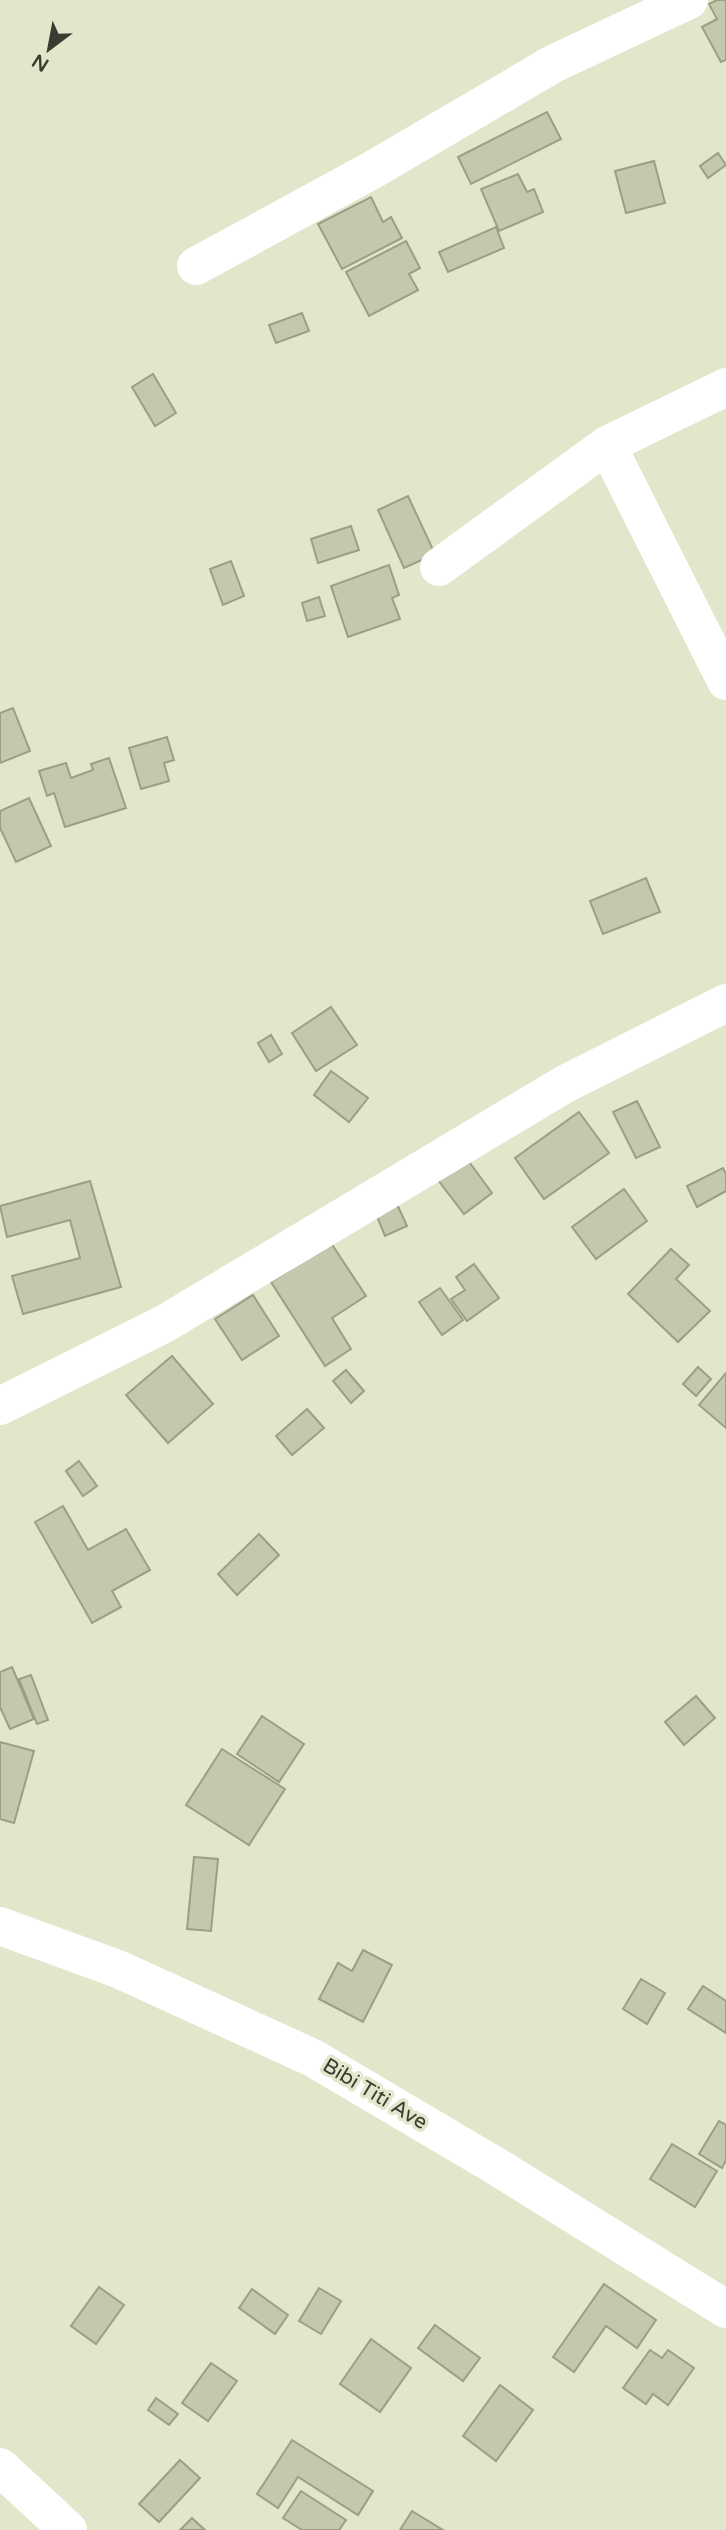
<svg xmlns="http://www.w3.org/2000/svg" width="726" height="2530" viewBox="0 0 726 2530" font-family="'Varela Round',sans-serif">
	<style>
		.building { fill: #c4c9ae; stroke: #9b9f86; stroke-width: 2 }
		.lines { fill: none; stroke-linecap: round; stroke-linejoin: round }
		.minor { stroke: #fff; stroke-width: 38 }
		.labels { text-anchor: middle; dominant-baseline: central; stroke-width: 7; stroke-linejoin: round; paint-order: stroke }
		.street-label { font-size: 21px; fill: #3a3c31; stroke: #e2e6cb }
	</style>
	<rect width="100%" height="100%" fill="#e2e6cb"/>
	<!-- building -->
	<g class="building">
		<polygon points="717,0 726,0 726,60 721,62 702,27 717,19 709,4"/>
		<polygon points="547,112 561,139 471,184 458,157"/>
		<polygon points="718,153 726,165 708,178 700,166"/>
		<polygon points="654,161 665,203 626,213 615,171"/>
		<polygon points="518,174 527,192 534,189 543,212 499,231 481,189"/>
		<polygon points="371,197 383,222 391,217 402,238 342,269 318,224"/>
		<polygon points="496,227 504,248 448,272 439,252"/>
		<polygon points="406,241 420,268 409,274 418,290 369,316 346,272"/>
		<polygon points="302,313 309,331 276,343 269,325"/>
		<polygon points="153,374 176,413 155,426 132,387"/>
		<polygon points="408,496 435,554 404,568 378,510"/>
		<polygon points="351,526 359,550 318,563 311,539"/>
		<polygon points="231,561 244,596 223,605 210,569"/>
		<polygon points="389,565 399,595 392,598 400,619 348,637 331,586"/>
		<polygon points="319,597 325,616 307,621 302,603"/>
		<polygon points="13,708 30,751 0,763 0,713"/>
		<polygon points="167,737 174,760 164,763 169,781 141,789 129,748"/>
		<polygon points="109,758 126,808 65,827 54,793 47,796 39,771 66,763 71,778 93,770 91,764"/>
		<polygon points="29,798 51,846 16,862 0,828 0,811"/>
		<polygon points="646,878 660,912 603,934 590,901"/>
		<polygon points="331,1007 357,1045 316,1071 292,1033"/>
		<polygon points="271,1035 282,1054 269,1062 258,1043"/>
		<polygon points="331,1071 368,1098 349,1122 314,1095"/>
		<polygon points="637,1101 660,1147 636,1158 613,1112"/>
		<polygon points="579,1112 609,1153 544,1199 515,1158"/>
		<polygon points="467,1159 492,1193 464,1214 438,1180"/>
		<polygon points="723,1168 726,1174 726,1191 697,1207 687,1186"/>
		<polygon points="90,1181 121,1287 23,1314 12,1276 80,1258 70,1220 7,1237 0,1206"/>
		<polygon points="624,1189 647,1221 596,1259 572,1227"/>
		<polygon points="397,1204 407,1226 385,1236 376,1214"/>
		<polygon points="331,1243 366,1296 332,1318 351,1349 325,1366 271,1282"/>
		<polygon points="671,1249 689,1265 676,1279 710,1311 678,1342 628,1294"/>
		<polygon points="474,1264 499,1298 467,1321 451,1299 465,1290 456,1277"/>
		<polygon points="440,1288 463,1320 442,1335 419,1302"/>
		<polygon points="253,1295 279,1336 242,1360 215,1319"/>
		<polygon points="172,1356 213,1404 168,1443 126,1395"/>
		<polygon points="698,1367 711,1379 696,1396 683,1384"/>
		<polygon points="346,1370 364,1391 351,1403 333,1381"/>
		<polygon points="726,1373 726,1428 699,1405"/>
		<polygon points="307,1409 324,1428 292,1455 276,1436"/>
		<polygon points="79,1461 97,1486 83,1496 66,1471"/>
		<polygon points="63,1506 88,1550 126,1529 150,1570 112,1591 121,1607 92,1623 35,1522"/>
		<polygon points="259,1534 279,1555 237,1595 218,1574"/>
		<polygon points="12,1667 34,1719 10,1729 0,1707 0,1672"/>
		<polygon points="31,1675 48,1720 37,1724 19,1679"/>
		<polygon points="696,1696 715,1718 684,1745 665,1722"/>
		<polygon points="262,1716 304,1744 279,1782 237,1754"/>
		<polygon points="0,1742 34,1751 14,1823 0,1819"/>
		<polygon points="222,1749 285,1789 249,1845 186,1805"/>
		<polygon points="194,1857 218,1859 211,1931 187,1929"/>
		<polygon points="363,1950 392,1965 363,2022 319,1999 338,1963 352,1971"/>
		<polygon points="641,1979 665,1993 647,2024 623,2009"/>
		<polygon points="703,1986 726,2001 726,2033 688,2009"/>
		<polygon points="719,2121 726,2125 726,2160 722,2168 699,2154"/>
		<polygon points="672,2144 717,2171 695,2207 650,2179"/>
		<polygon points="604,2284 656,2320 637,2348 606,2326 574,2372 553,2357"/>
		<polygon points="99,2287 124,2305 96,2344 71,2326"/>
		<polygon points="319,2288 341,2301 321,2334 299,2321"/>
		<polygon points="252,2289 288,2315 275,2334 239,2308"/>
		<polygon points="435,2325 480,2358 463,2381 418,2348"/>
		<polygon points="371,2339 411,2368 380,2412 340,2384"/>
		<polygon points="650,2350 662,2358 668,2350 694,2368 668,2405 653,2394 646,2404 623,2388"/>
		<polygon points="211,2363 237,2381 208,2421 182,2403"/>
		<polygon points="500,2385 533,2410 496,2461 463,2436"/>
		<polygon points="156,2398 178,2414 169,2425 148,2410"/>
		<polygon points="292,2440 373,2491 358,2515 298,2477 278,2508 257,2494"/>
		<polygon points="180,2460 200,2478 159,2522 139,2504"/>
		<polygon points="301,2491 346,2520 339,2530 302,2530 283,2518"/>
		<polygon points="412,2511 443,2530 400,2530"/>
		<polygon points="192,2518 205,2530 180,2530"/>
	</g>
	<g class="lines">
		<!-- minor -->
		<g class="minor">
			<polyline points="196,266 374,169 553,64 689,0"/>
			<polyline points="607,445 726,681"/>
			<polyline points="439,567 607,445 726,387"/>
			<polyline points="0,1406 164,1324 565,1084 726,1003"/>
			<polyline points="0,1926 118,1969 313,2058 494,2165 726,2309"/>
			<polyline points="0,2467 68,2530"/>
		</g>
	</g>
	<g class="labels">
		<!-- street labels -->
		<g class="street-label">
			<text transform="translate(375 2094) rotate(31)">Bibi Titi Ave</text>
		</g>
	</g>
	<!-- north arrow -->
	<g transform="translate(49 49) rotate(212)" stroke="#e2e6cb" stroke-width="5" paint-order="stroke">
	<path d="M0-5L12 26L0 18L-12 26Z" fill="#3a3c31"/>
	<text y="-10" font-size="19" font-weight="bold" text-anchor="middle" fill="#3a3c31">N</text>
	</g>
</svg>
